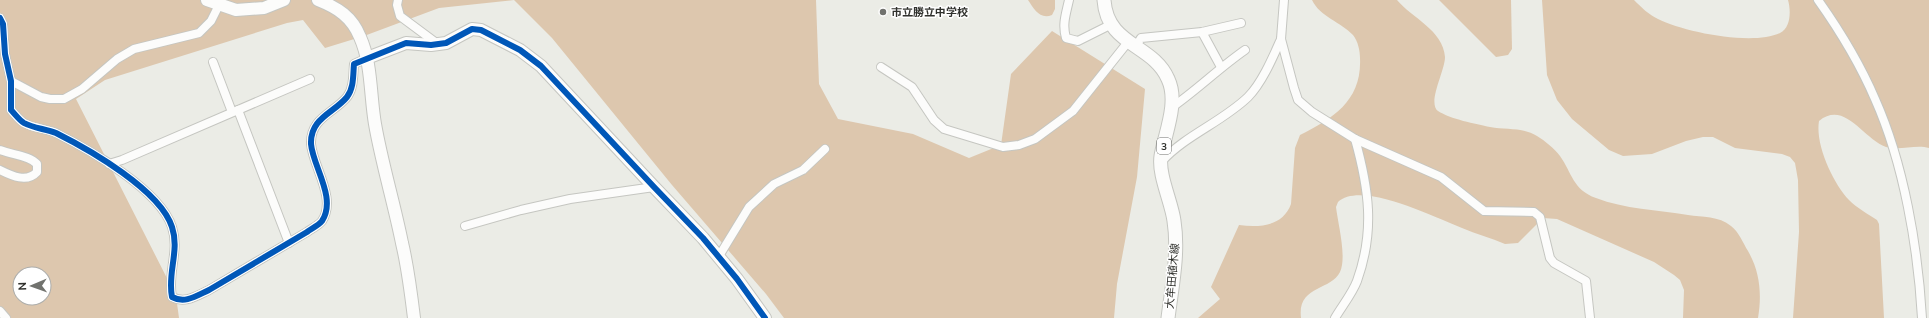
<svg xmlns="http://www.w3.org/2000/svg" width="1929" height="318" viewBox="0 0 1929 318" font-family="Mulish,'Noto Sans JP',sans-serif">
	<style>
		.forest { fill: #ddc7ae; fill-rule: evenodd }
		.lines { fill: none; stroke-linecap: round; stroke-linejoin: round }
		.street-casing { stroke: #c5c6c1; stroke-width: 10 }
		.secondary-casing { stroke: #c5c6c1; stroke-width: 14 }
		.primary-casing { stroke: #c5c6c1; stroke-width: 15 }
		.street { stroke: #fcfcfb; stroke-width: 8 }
		.secondary { stroke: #fcfcfb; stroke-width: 12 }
		.primary { stroke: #fcfcfb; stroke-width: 13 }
		.cycleway-casing { stroke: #fff; stroke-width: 8 }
		.cycleway { stroke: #0057b8; stroke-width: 6 }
		.poi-dot { fill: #71726e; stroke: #fff; stroke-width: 1.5 }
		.labels { text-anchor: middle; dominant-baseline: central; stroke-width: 3; stroke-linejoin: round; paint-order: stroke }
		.shield { fill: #fff; stroke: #6e6f6c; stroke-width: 1 }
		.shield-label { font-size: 10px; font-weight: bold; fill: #30312d }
		.poi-label { font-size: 11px; font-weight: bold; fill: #30312d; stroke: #fff; text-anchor: start }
		.street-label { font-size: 11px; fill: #30312d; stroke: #fff }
	</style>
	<rect width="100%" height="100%" fill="#ebece6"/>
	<!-- forest -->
	<g class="forest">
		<path d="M0,0H816L819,84L838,119L913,134L969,158L1001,145L1011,74L1052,31L1145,89L1137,177L1117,284L1114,318H784L766,294L672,185L552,38L514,0L439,8L364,36L325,48L303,20L287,23L105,80L76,99L176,296L179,318H0ZM20,274H44V298H20Z"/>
		<path d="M1028,0H1055V9L1052,15C1040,20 1034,9 1028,0Z"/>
		<path d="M1312,0H1397C1412,18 1443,30 1445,57C1445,71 1427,103 1438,111C1450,119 1476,124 1490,127C1506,130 1522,127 1537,136C1545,141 1554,148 1560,156C1572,173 1573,190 1596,198C1624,209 1658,210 1688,215C1702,217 1719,216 1731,226C1739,232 1743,243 1748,251C1760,272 1762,294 1758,318H1683L1684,290L1680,280L1674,275L1654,262L1557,219L1543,218L1518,243L1505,244C1491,238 1476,234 1462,228C1436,218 1361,180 1338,202L1336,207C1338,224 1347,257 1340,272C1331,291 1297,285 1301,318H1198L1220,299L1211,287L1239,225C1260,228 1283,226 1291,204L1295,148L1300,135C1334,118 1362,100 1360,58C1360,51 1358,41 1353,35C1341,22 1320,17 1312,0Z"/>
		<polygon points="1439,0 1511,0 1512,49 1508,55 1496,57"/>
		<path d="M1542,0H1634C1641,7 1649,15 1658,19C1684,32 1752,46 1780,33C1791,28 1791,10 1788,0H1929V148C1916,144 1900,151 1886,147C1863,139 1845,100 1819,121C1815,145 1833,183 1849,200C1857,208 1868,214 1877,220L1879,224L1884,318H1793L1799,232L1798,180L1795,163L1790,157L1782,154L1735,148L1713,137H1703L1686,141L1652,154L1623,156L1609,150L1572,119L1557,100L1547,75Z"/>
	</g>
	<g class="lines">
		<defs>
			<g id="street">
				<polyline points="398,0 397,5 400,16 439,45"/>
				<path d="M1069,0C1066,14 1062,24 1066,38L1078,41L1110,25"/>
				<polyline points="1284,0 1281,39 1294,88 1298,100 1312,112 1355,139 1441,177 1484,211 1534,212 1540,217 1550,258 1554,263 1586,281 1590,318"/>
				<path d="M1818,0C1840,31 1860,64 1875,99C1904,164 1918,248 1922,318"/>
				<path d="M0,18L3,24L5,54L11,81V110C15,114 19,120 24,123C33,128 46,129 56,133C90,150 160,190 172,227C180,251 167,273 172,297C185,304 196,296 209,290L307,232C311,229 319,225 322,221C337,198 313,167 311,144C310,118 334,113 347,97C354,88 353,75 354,64L367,58"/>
				<polyline points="1202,32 1221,67"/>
				<polyline points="1136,46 1141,38 1202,32 1241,23"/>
				<polyline points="213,62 232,112"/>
				<polyline points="881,67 912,87 934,120 944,129 1003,147 1019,145 1035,139 1073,111 1128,42"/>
				<polyline points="11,81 41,97 50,99 64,99 82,89 117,59 134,49 199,33 211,21 219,5"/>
				<path d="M1171,108C1197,90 1219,68 1245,50"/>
				<polyline points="238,110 289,243"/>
				<path d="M0,150C12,155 29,155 37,164V172C27,183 12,176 0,170"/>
				<path d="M1162,161C1186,135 1222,122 1248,97C1262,83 1273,57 1281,39"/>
				<polyline points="109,164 122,160 310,79"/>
				<polyline points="465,226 521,210 570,199 654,187"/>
				<polyline points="719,256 749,207 774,184 803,170 825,149"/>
				<polyline points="0,311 6,318"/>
				<path d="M1335,318C1342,306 1352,294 1357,281C1375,231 1369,189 1355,139"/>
			</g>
			<g id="secondary">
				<polyline points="207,0 236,10 264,8 284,0"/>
				<path d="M318,0C338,8 352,17 360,37C372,64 370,95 375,124C382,164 394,203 402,243C408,268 411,293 414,318"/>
				<polyline points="367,58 406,43 431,45 446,43 472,29 481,30 520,50 541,66 654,187 703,238 737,279 765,318"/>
			</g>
			<path id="primary" d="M1104,0C1107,46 1153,44 1168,79C1179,102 1165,133 1161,156C1158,175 1172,203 1174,221C1179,253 1172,286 1168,318"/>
		</defs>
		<!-- street casing -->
		<use href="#street" class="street-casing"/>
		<!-- secondary casing -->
		<use href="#secondary" class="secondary-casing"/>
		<!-- primary casing -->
		<use href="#primary" class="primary-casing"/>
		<!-- street -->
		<use href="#street" class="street"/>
		<!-- secondary -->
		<use href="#secondary" class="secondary"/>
		<!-- primary -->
		<use href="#primary" class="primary"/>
		<defs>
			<path id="cycleway" d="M0,18L3,24L5,54L11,81V110C15,114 19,120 24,123C33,128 46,129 56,133C90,150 160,190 172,227C180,251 167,273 172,297C185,304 196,296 209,290L307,232C311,229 319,225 322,221C337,198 313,167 311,144C310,118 334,113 347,97C354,88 353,75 354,64L406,43L431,45L446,43L472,29L481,30L520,50L541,66L654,187L703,238L737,279L765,318"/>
		</defs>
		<!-- cycleway casing -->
		<use href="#cycleway" class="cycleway-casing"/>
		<!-- cycleway -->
		<use href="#cycleway" class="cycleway"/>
	</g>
	<!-- markers -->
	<circle class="poi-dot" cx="883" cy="12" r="4"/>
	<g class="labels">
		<!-- shield labels -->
		<rect class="shield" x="1157" y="138" width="14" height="16" rx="3"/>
		<g class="shield-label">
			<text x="1164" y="146">3</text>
		</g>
		<!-- poi labels -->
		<g class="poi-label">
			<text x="891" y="12">市立勝立中学校</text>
		</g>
		<!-- street labels -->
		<g class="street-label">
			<text transform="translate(1172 276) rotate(-85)">大牟田植木線</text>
		</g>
	</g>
	<!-- north arrow -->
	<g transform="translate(32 286) rotate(268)"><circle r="19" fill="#ffffff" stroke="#acadab"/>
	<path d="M0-3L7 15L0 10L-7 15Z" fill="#71726e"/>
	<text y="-6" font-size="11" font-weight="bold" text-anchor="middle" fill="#30312d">N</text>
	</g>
</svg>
